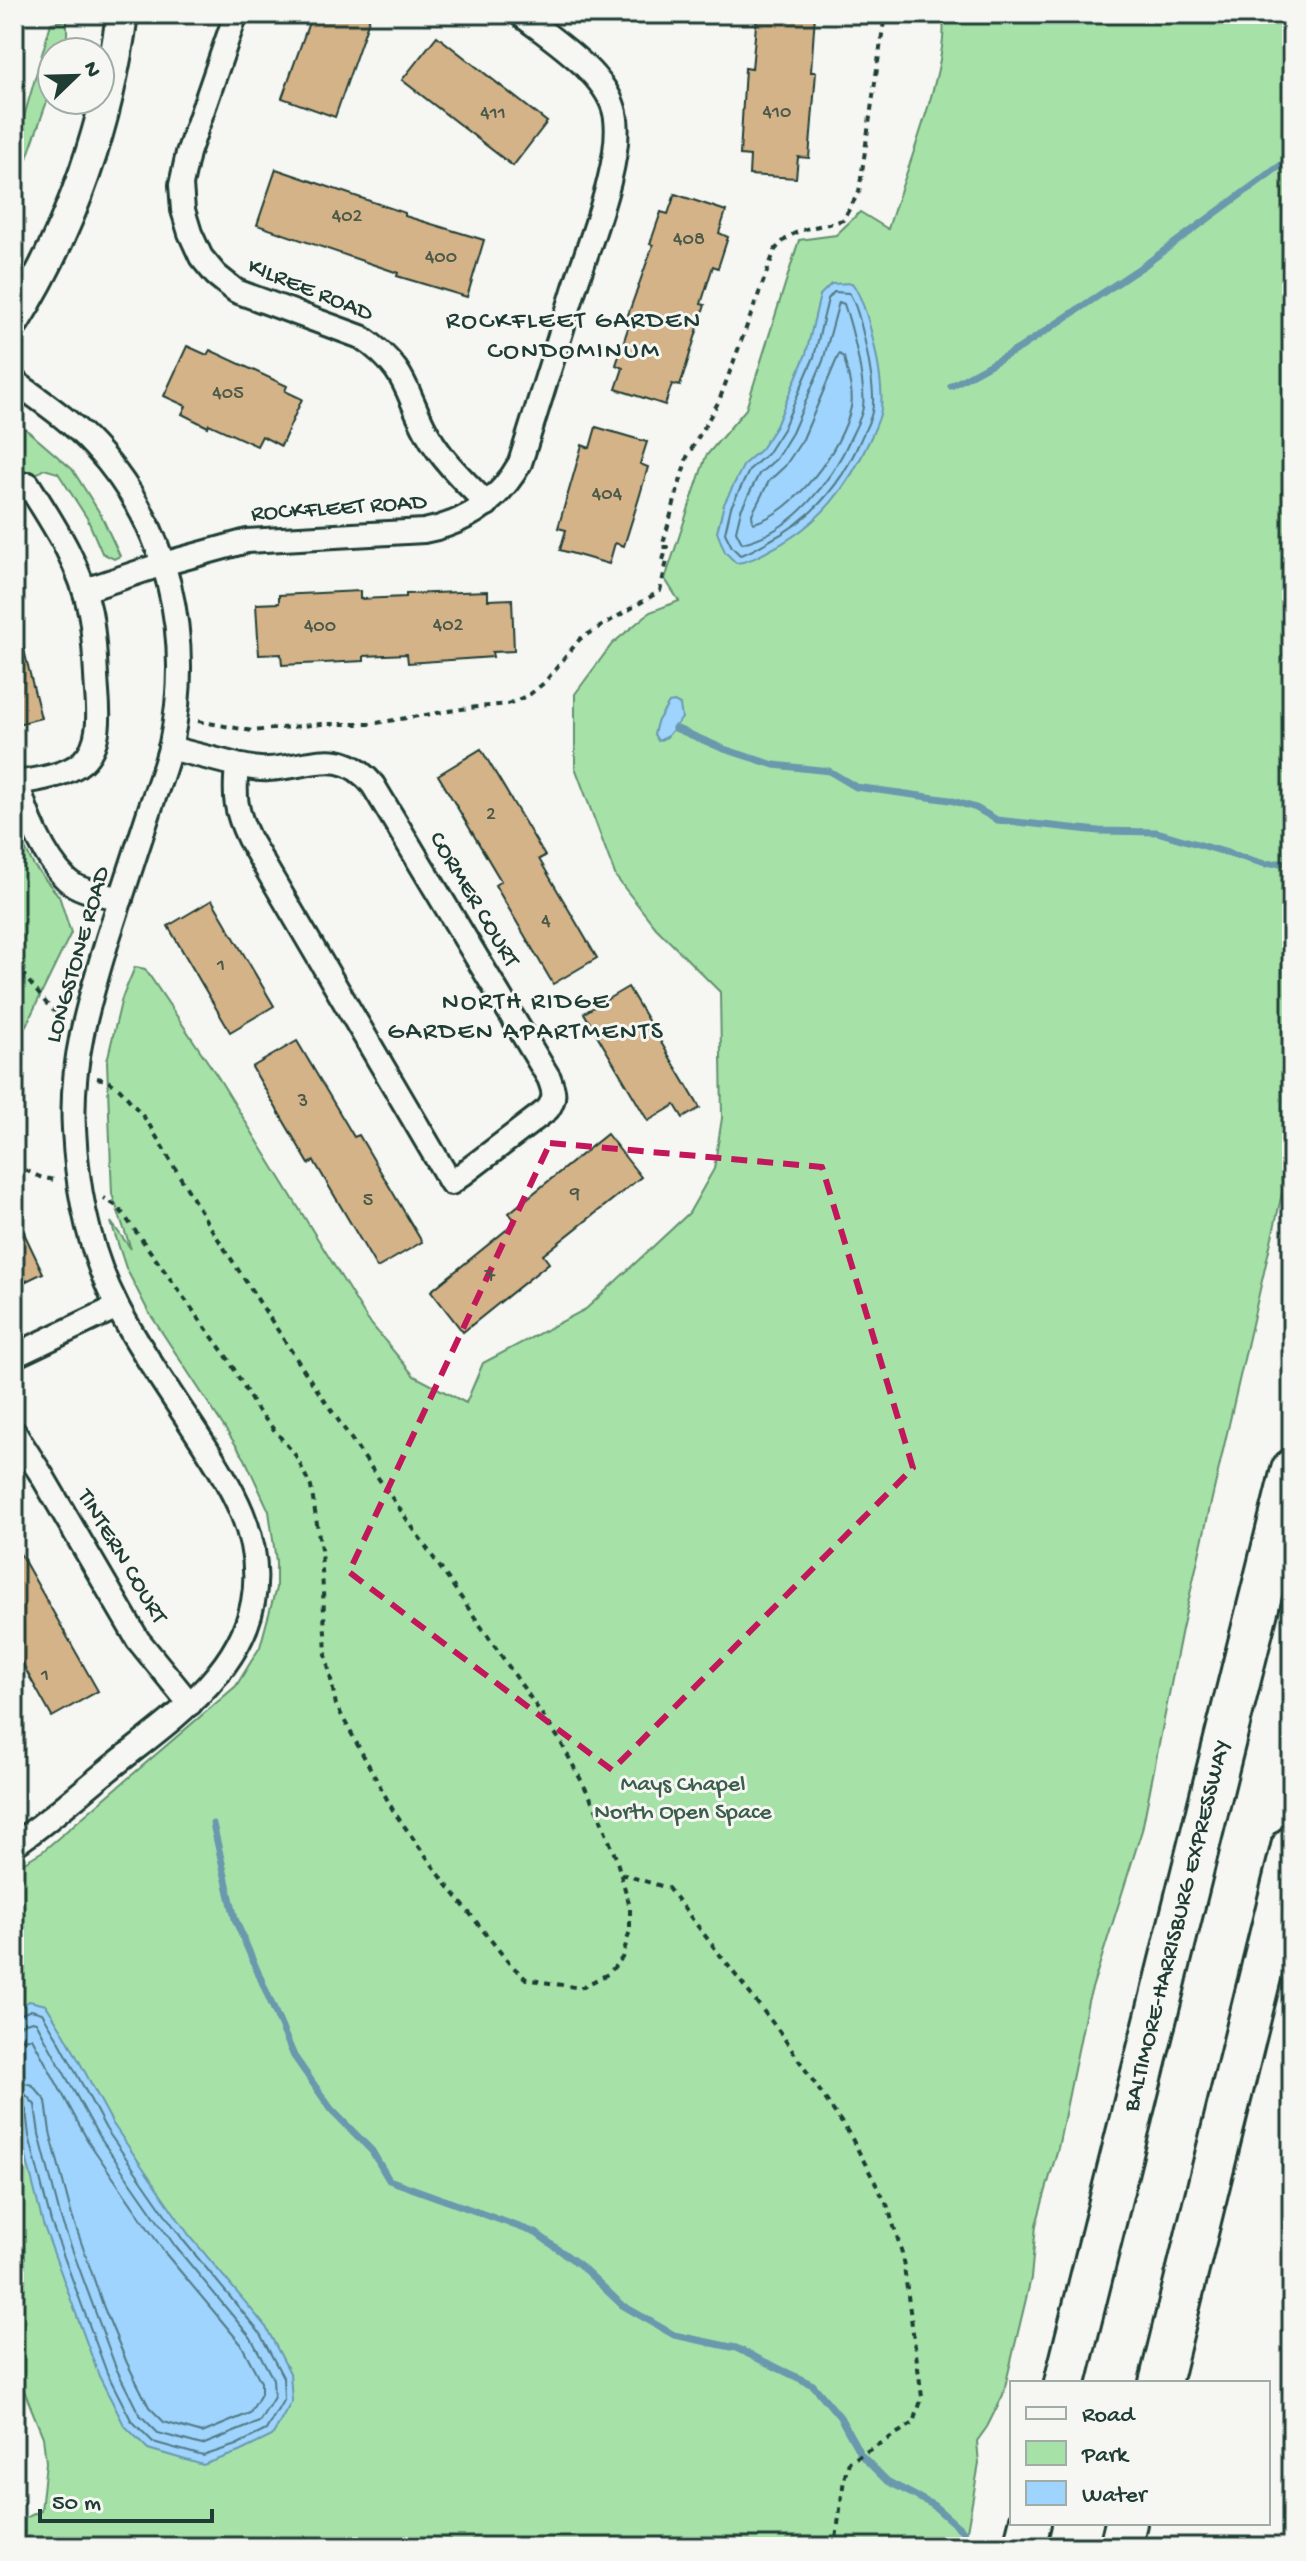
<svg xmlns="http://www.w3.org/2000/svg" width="1306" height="2561" viewBox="0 0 1306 2561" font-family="'Gochi Hand',sans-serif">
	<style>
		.green { fill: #a6e2a8; stroke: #62906e; stroke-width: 2 }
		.water { fill: #9ed4fd; stroke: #6b98ad; stroke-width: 2 }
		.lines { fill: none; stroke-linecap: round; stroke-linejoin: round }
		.shore { stroke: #527984; stroke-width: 2 }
		.stream { stroke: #6b98ad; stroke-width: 7 }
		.building { fill: #d5b388; stroke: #1f3d34; stroke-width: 2 }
		.street-casing { stroke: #1f3d34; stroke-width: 28 }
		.secondary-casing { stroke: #1f3d34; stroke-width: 36 }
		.highway-casing { stroke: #1f3d34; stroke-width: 46 }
		.path { stroke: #1f3d34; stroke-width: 4; stroke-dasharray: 6 6; stroke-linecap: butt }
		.street { stroke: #f6f6f2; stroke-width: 22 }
		.secondary { stroke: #f6f6f2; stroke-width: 30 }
		.highway { stroke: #f6f6f2; stroke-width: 40 }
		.marked { fill: none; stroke: #c2185b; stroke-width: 6; stroke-dasharray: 16 10; stroke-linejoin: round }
		.labels { text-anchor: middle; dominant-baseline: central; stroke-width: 6; stroke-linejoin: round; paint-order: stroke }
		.number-label { font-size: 20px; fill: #4c5a49 }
		.street-label { font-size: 24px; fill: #1f3d34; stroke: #f6f6f2 }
		.park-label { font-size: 24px; fill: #3a5e4b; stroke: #f6f6f2 }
		.neighbourhood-label { font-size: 26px; letter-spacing: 2px; fill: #1f3d34; stroke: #f6f6f2 }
	</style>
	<rect width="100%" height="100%" fill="#f6f6f2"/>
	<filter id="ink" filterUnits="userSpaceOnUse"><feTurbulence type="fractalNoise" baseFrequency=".0125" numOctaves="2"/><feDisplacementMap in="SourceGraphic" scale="16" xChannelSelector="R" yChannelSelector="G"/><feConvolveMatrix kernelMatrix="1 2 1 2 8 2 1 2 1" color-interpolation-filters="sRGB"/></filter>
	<g filter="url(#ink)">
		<!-- green -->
		<g class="green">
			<path d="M942,14H1292V1150L1182,1629L1142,1830L1088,2001L1058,2148L1036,2225L1031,2278L1003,2395L987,2427L977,2441L979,2464L964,2547H25V2518L41,2511L46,2462L43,2437L14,2366V1868L43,1851L236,1686L260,1647L276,1588V1561L269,1511L245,1459L148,1311L126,1268L111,1222L131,1249L112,1194L107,1061L122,998L135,967L145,969L218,1077L367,1319L414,1376L466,1403L483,1363L586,1309L689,1213L714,1169L722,1118L720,992L656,928L616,877L575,767V694L612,644L650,612L679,601L665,579L706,456L746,409L799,240L836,235L860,212L888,229C902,181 953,56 942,14Z"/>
			<polygon points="67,20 67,35 63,52 52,52 52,87 14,195 14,135 19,134 51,23"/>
			<polygon points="14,419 72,469 101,515 120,556 114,559 102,553 87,518 58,473 44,469 14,489"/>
			<polygon points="14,815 21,841 34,866 59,896 71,933 14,1050"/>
		</g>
		<!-- water -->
		<g class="water">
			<path d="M852,283C869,306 884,380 881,409C880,418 875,428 871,437C849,487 819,525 770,550C759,556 749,562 736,563L725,552L717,532L724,504L744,464L761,449L776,426L806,354L820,295L831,284Z"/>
			<polygon points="674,702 680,705 682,718 667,737 658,741 654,734 657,722 669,703"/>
			<polygon points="29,2001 46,2005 65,2035 113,2124 189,2235 266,2327 290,2373 292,2401 272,2436 239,2452 203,2465 148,2449 124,2425 99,2376 43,2224 21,2137 14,2076 14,2011"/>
		</g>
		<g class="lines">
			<!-- shore -->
			<g class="shore">
				<path d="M834,292L849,293C861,310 877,392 872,412C870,422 864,431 860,441C841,485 811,520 767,542C758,547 749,553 740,555L732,547L725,533L731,507L750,469L767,454L783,429L814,357L828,299Z"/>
				<path d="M839,302L844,304C852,327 866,383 863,407C862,416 856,426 852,435C832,481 793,532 742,543L736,531L741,510L759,474L776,459L792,433L823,361Z"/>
				<path d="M839,354L844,357C847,372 854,392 851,407C843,447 794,514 753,523L752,514L769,481L785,466L803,439Z"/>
				<polyline points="14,2017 31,2010 42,2013 58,2039 106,2129 183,2240 259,2332 283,2377 284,2399 266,2430 236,2445 203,2456 153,2442 131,2420 107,2373 51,2222 29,2136 26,2110 21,2104 14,2103"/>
				<polyline points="14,2027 32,2021 36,2022 98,2135 175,2246 251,2338 273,2379 274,2397 259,2422 202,2445 158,2433 139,2414 116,2368 61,2219 39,2134 35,2105 26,2095 14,2093"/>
				<polyline points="14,2039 32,2038 88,2141 165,2253 241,2344 261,2382 261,2394 250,2413 202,2433 164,2422 149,2407 127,2363 104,2308 72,2216 50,2132 46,2101 32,2085 14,2080"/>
			</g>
			<!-- stream -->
			<g class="stream">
				<polyline points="951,386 1020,348 1146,264 1292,157"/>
				<polyline points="675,728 724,749 774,765 829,771 856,787 950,800 976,808 997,820 1099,831 1157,832 1265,864 1292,862"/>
				<polyline points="213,1824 235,1919 294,2056 331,2109 372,2151 389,2180 536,2233 580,2265 622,2305 674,2335 736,2348 813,2385 840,2417 861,2455 887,2481 933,2505 964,2532 961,2547"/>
			</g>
		</g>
		<!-- building -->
		<g class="building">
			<polygon points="312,14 371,14 335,117 282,98"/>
			<polygon points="757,14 815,14 811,72 816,72 809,158 798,157 796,178 749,175 750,156 740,155 745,68 752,69"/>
			<polygon points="437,36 547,122 513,166 402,80"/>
			<polygon points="276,169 405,213 405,216 484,240 467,297 397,276 398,273 257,225"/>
			<polygon points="675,194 726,211 719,233 728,237 718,268 713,266 701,304 705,305 680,386 672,384 665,405 616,389 623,368 616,365 632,316 628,315 653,245 650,244 661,212 668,214"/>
			<polygon points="187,346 207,355 210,350 287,386 285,391 302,399 281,446 262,436 257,446 209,424 208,427 182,414 186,406 164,396"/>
			<polygon points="596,427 647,442 640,464 648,467 639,498 624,546 615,543 609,564 560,550 566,530 558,528 572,480 582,445 590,448"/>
			<polygon points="360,591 360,599 406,597 406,594 488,591 488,600 512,599 514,651 492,652 493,657 408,663 407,654 364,656 364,661 282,665 281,654 259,655 256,604 279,603 279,595"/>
			<polygon points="14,638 21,638 41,718 14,725"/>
			<polygon points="481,749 545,856 539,859 597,958 553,984 495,885 501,881 438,775"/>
			<polygon points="212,900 274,1006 230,1032 168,926"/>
			<polygon points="628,987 700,1108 683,1118 675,1105 648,1121 584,1013"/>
			<polygon points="297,1041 354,1137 359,1135 422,1242 377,1268 314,1161 309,1164 252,1067"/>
			<polygon points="607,1134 641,1177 543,1255 549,1263 463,1332 431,1291 516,1222 509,1213"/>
			<polygon points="14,1212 43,1273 14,1287"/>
			<polygon points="14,1543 98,1691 52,1717 14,1649"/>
		</g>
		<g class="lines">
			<defs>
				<g id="street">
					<path d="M236,14L188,153L181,185L183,210L190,233L201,257L216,275L236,291L361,337C413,372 404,397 433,443C448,466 468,485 487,504"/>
					<path d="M14,381C41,401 70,420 93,445C170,527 193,637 171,744C166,766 157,788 150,809C136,852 122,895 108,938C89,1001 70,1062 74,1129C77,1191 89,1252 118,1308C139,1348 165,1385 190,1423C225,1477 266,1534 253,1602C239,1678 163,1725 107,1771C76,1796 46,1823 14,1845"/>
					<path d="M28,484C54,525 80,564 90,612C95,638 95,665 97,692C99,715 101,745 82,762C66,776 38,779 18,783C25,813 44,858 67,880C80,892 104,894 121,899"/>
					<path d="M85,590L163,564L247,541L424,531C466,523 499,501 520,463C538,405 557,346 575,287C589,244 627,152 614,109C603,71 550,38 520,14"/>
					<path d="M170,748L237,765C234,797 235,810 249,839L451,1183L548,1109C556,1097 554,1091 549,1078L373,785C340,745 312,767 268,769C258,770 247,767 237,765"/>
					<polyline points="14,1356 117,1307"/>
					<polyline points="14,1432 41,1474 138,1640 190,1704"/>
				</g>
				<path id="secondary" d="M14,321C72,228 108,122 122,14"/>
				<g id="highway">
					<polyline points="1065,2383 1292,1470"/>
					<polyline points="1160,2383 1292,1847"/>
					<polyline points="1024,2547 1030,2523"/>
					<polyline points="1120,2547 1126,2523"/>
				</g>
			</defs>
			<!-- street casing -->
			<use href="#street" class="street-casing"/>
			<!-- secondary casing -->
			<use href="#secondary" class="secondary-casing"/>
			<!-- highway casing -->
			<use href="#highway" class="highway-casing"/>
			<!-- path -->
			<g class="path">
				<path d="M198,721L252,731L321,724H370L468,708L508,704L529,695L544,683L580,639L660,591L667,561L663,560L667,547H662L687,457L719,401L775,250C795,225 815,229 843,220L859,192L885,14"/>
				<polyline points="14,963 51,1009 62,1014"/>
				<polyline points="97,1078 107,1080 120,1089 147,1121 207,1222 309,1378 559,1739 597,1810 616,1858 630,1907 630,1930 622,1958 608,1974 580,1988 526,1979 509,1963 444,1881 394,1812 336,1705 326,1655 321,1549 311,1487 296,1456 255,1407 229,1360 118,1207 104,1198"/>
				<polyline points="14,1165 40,1177 54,1180"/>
				<polyline points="621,1874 668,1888 779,2031 850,2135 888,2207 902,2253 922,2397 914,2423 849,2462 844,2479 835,2547"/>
			</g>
			<!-- street -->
			<use href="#street" class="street"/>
			<!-- secondary -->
			<use href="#secondary" class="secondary"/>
			<!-- highway -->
			<use href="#highway" class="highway"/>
		</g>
	</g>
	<!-- marked area -->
	<path class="marked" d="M550,1143L822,1167L913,1468L612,1770L349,1572Z"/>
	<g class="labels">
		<!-- number labels -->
		<g class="number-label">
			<text x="777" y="113">410</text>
			<text x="493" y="114">411</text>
			<text x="347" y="217">402</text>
			<text x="689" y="240">408</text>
			<text x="441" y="258">400</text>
			<text x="228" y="394">405</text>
			<text x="607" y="495">404</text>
			<text x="448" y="626">402</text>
			<text x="320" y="627">400</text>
			<text x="491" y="815">2</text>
			<text x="546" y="922">4</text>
			<text x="221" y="966">1</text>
			<text x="303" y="1102">3</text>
			<text x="575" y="1195">9</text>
			<text x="368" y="1201">5</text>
			<text x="490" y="1277">7</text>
			<text x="45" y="1676">1</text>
		</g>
		<!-- street labels -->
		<g class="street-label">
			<text transform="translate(310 291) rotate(22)">KILREE ROAD</text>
			<text transform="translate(339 509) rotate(-4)">ROCKFLEET ROAD</text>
			<text transform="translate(473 900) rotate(59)">CORMER COURT</text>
			<text transform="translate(79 955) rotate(-74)">LONGSTONE ROAD</text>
			<text transform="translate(121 1557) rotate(59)">TINTERN COURT</text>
			<text transform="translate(1178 1926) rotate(-76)">BALTIMORE-HARRISBURG EXPRESSWAY</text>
		</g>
		<!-- park labels -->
		<g class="park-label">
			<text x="683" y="1785">Mays Chapel<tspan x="683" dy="28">North Open Space</tspan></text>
		</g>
		<!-- neighbourhood labels -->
		<g class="neighbourhood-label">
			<text x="574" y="322">ROCKFLEET GARDEN<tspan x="574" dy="30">CONDOMINUM</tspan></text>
			<text x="526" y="1003">NORTH RIDGE<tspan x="526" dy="30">GARDEN APARTMENTS</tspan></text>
		</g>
	</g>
	<!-- margin -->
	<rect width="1306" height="2561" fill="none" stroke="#f6f6f2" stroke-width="48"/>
	<rect x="24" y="24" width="1258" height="2513" fill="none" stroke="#1f3d34" stroke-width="3" filter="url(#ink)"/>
	<!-- legend -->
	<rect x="1010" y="2381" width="260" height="144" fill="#f6f6f2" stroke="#a0aca6" stroke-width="2"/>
	<rect x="1026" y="2407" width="40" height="12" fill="#f6f6f2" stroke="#a0aca6" stroke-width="2"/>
	<text x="1082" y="2421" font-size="24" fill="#1f3d34">Road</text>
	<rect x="1026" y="2441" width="40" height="24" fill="#a6e2a8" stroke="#a0aca6" stroke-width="2"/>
	<text x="1082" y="2461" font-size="24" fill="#1f3d34">Park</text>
	<rect x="1026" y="2481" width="40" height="24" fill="#9ed4fd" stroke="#a0aca6" stroke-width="2"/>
	<text x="1082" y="2501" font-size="24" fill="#1f3d34">Water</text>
	<!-- north arrow -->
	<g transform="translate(76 76) rotate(67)"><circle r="38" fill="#f6f6f2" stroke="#a0aca6" stroke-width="2"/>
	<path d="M0-6L14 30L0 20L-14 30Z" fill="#1f3d34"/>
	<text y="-12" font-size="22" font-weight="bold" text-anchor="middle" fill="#1f3d34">N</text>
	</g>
	<!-- scale -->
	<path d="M40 2509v12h172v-12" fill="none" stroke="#1f3d34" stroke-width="4"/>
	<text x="52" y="2509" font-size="24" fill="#1f3d34" stroke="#f6f6f2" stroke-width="6" paint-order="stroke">50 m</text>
</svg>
